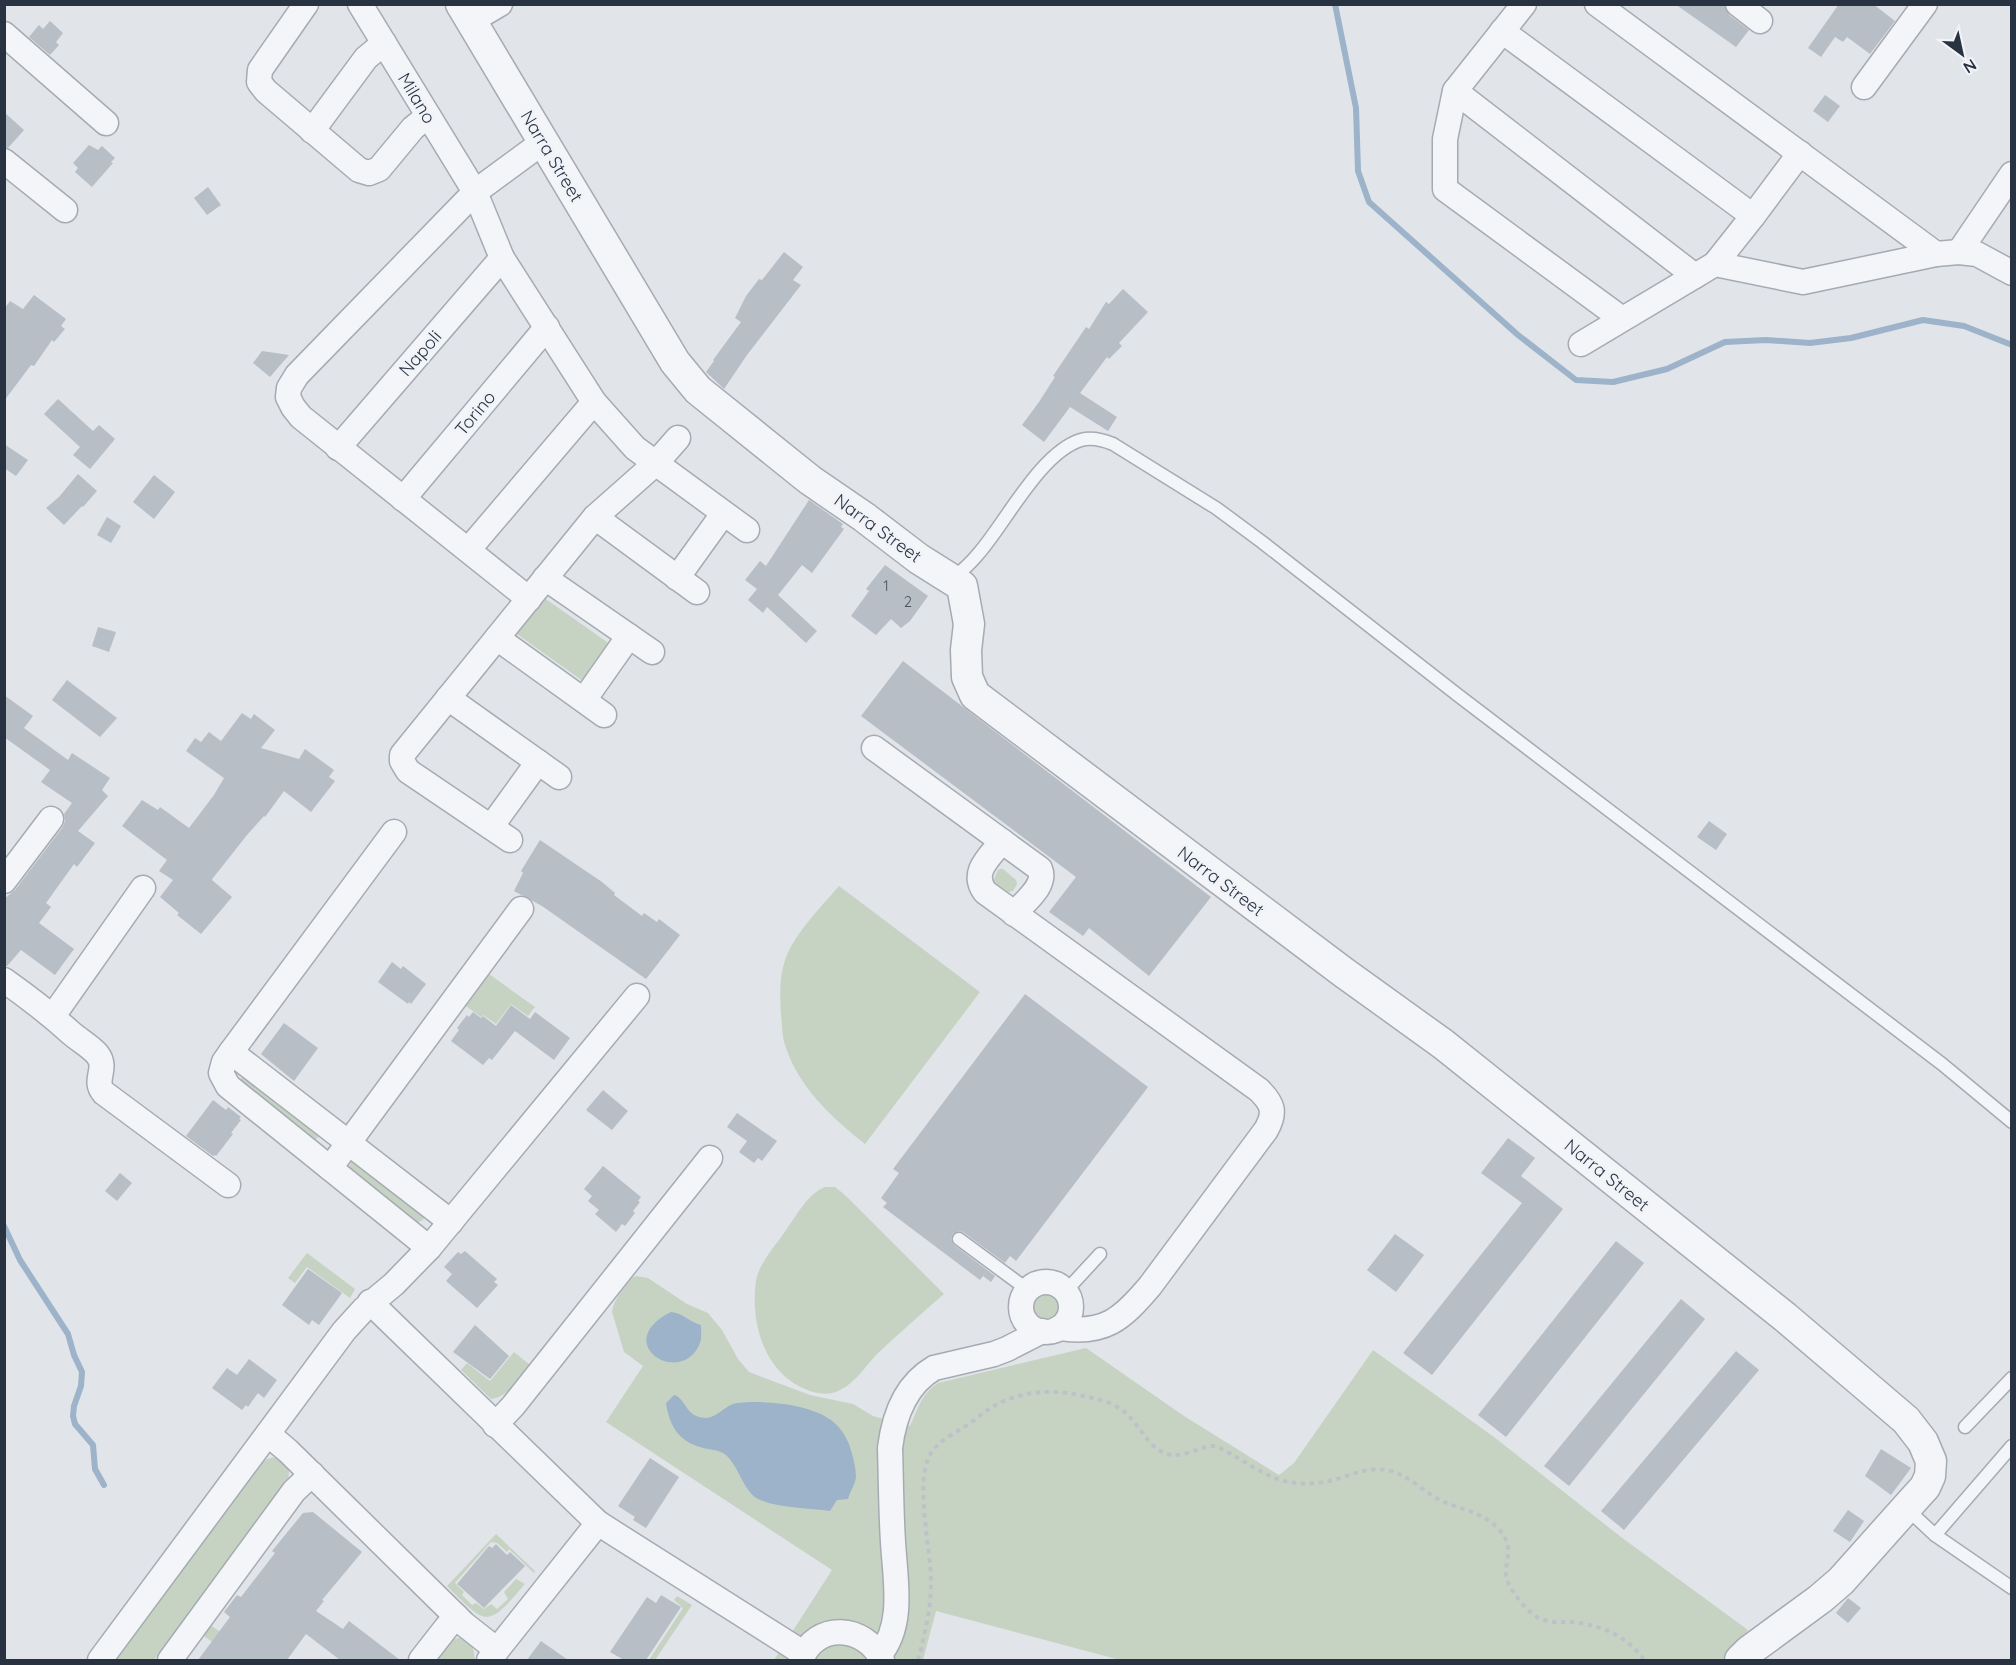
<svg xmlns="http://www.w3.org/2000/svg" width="2016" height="1665" viewBox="0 0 2016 1665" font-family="Quicksand,sans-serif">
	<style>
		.green { fill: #c7d3c2 }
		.water { fill: #9cb3c9 }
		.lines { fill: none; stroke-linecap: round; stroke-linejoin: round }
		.stream { stroke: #9cb3c9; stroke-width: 6 }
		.building { fill: #b8bec6 }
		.service-casing { stroke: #a6abb3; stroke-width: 15 }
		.minor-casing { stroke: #a6abb3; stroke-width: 27 }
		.tertiary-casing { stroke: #a6abb3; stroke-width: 33 }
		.path { stroke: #bec2c8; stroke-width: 4; stroke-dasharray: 4.5 4.5; stroke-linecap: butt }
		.service { stroke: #f3f5f8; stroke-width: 12 }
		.minor { stroke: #f3f5f8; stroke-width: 24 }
		.tertiary { stroke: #f3f5f8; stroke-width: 30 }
		.labels { text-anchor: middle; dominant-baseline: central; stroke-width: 5; stroke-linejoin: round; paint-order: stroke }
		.number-label { font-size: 15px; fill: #4d5562 }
		.street-label { font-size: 18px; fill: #293241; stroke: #f0f3f7 }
	</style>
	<rect width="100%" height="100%" fill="#e1e4e9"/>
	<!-- green -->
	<g class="green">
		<polygon points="543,597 614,647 587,684 517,634"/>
		<polygon points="1000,869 1003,869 1016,880 1017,884 1013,891 1008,892 993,881 998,870"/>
		<path d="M839,886L980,992L865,1144C831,1117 797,1086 784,1042C782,1033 782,1023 781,1015C780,996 779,978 785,960C794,934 821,907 839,886Z"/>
		<polygon points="489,974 535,1007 528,1016 511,1004 496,1024 483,1015 481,1017 466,1006"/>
		<polygon points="244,1075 320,1135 314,1141 239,1081"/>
		<polygon points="353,1160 425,1215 423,1220 416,1223 348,1168"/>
		<path d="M825,1187H835L845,1195L944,1294C921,1314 898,1334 876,1355C865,1367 855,1383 840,1390C830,1396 816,1394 805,1389C764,1372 750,1322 756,1281C759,1262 778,1243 788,1227C799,1212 808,1194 825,1187Z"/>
		<polygon points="307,1253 355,1289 350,1298 307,1267 295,1283 288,1278"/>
		<path d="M637,1276L648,1278L687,1304L708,1313L722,1330L738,1359L749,1372L810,1395L853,1404L873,1416L910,1426C918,1409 921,1394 938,1383L1086,1348L1184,1416L1279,1475L1294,1463L1373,1350L1494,1437L1621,1537L1748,1630L1725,1660H1120L936,1611L923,1660H774L832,1570L606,1422L643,1366L624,1352L612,1312C614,1298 624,1288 633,1277Z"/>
		<circle cx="1046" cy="1307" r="13"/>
		<path d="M514,1352L530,1365C520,1377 509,1397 491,1399L461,1370L467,1363L490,1381Z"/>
		<path d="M275,1457C291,1461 291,1473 286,1486L154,1660H116L260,1464L267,1459Z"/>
		<path d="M496,1534L535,1571L534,1573L509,1549L507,1552L497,1543L491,1542L455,1583L464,1592L462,1595L472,1605L476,1603L484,1609L491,1604L497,1609L508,1599L504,1592L516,1579L525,1584C487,1628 488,1627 447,1586Z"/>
		<polygon points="677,1596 692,1605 655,1660 649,1660 683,1608 674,1600"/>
		<polygon points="208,1623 232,1641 214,1643 201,1634"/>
		<polygon points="461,1637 473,1647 475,1660 433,1660 449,1641"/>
	</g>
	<!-- water -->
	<g class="water">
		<path d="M671,1312C683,1313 689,1322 701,1325C701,1330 702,1338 700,1343C682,1389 609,1343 671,1312Z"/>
		<path d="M674,1395C686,1398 685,1417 705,1418C718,1418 725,1404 738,1403C764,1400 810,1404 831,1420C842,1428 849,1441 852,1454C854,1461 856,1470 856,1477C855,1484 850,1492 848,1499L837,1500L830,1511C809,1508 777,1508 758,1499C744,1492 739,1467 726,1455C718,1449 709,1450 700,1447C678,1441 669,1424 666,1403Z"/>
	</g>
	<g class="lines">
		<!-- stream -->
		<g class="stream">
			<polyline points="1335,4 1356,108 1358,171 1369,202 1518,335 1576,380 1613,382 1667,369 1725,342 1766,340 1810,343 1851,338 1923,320 1964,326 2012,345"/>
			<polyline points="4,1226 20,1260 68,1334 74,1355 82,1372 81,1386 74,1406 73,1416 75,1424 93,1445 95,1469 104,1485"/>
		</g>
	</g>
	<!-- building -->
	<g class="building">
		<polygon points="1675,4 1724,4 1729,15 1749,30 1736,47"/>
		<polygon points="1839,4 1873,4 1895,21 1870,54 1847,37 1843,42 1835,37 1821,57 1808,48"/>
		<polygon points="50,21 63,33 56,42 59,45 50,55 29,37 39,25 43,29"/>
		<polygon points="1825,95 1840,106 1828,122 1813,111"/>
		<polygon points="4,112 24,130 8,148 4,147"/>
		<polygon points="89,145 98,150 102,146 115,158 111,162 113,163 92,187 75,172 78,168 73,163"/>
		<polygon points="208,187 221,205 207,215 194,198"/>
		<polygon points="784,252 803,267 793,280 801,285 747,355 724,389 706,372 714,361 713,360 741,322 735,318 746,296 759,279 762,280"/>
		<polygon points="1123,289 1148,312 1119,343 1122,346 1109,359 1107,357 1080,393 1117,417 1108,431 1070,407 1044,442 1022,425 1039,402 1055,377 1053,376 1086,327 1089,329 1106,302 1109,304"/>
		<polygon points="34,295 66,319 61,326 65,329 54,342 52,340 34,366 31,365 4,401 4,309 10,301 23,309"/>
		<polygon points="262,351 289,355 270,377 253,363"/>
		<polygon points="58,399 93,431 99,425 115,439 90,469 73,455 80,447 44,414"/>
		<polygon points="4,444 28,460 16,476 4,468"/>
		<polygon points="78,474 97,491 83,507 82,506 64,525 46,508 59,497"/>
		<polygon points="154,475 175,492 154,519 133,502"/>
		<polygon points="809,500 843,524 841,527 844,529 812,573 802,565 778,595 817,631 806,643 767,607 763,613 748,600 757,589 745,580 760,561 766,566"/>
		<polygon points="107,517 121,526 111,543 97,535"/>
		<polygon points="885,565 928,596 910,621 901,628 891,619 876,635 851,616 869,591 866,589"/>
		<polygon points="98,627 116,632 109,652 92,646"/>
		<polygon points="903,661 1211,897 1149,976 1089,928 1083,936 1049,912 1076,877 861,716"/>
		<polygon points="67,680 117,718 100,737 52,700"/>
		<polygon points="4,695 33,716 24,728 68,760 72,753 110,778 102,790 108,796 78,831 95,843 77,867 74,864 46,903 51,907 39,923 74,949 55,975 21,950 7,966 4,966 4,899 15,890 62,828 65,821 64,814 72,803 41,782 50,770 4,737"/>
		<polygon points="242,713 251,719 254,714 275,730 261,748 299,759 305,749 334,770 329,777 335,781 311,812 284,791 265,817 264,816 247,835 213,878 212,880 232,897 201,934 177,915 179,913 160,897 173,880 159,871 167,860 122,826 142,800 158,810 160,807 189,828 214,795 224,778 186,751 195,738 201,742 209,732 221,741"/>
		<polygon points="1709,821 1727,834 1716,850 1697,837"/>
		<polygon points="540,840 602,882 615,893 614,895 642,916 644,913 657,922 659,919 680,935 646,979 542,906 514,891 523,873 521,871"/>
		<polygon points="392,962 401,969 403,966 426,984 411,1004 409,1002 408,1004 378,982"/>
		<polygon points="1025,994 1148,1087 1016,1261 1010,1256 1005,1263 963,1232 959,1231 953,1234 951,1239 954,1245 995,1276 991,1282 983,1276 980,1280 883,1207 887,1203 881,1198 899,1173 893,1169"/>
		<polygon points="511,1005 530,1019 535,1012 570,1038 554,1060 515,1031 492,1060 489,1058 483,1065 451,1041 459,1030 457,1028 467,1015 469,1017 473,1012 481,1018 483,1016 496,1026"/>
		<polygon points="284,1023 318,1048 294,1081 261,1054"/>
		<polygon points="603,1090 628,1111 612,1130 586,1110"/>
		<polygon points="213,1100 226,1110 228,1107 241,1117 239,1119 241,1120 231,1133 233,1134 216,1156 215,1155 213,1156 186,1136"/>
		<polygon points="737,1113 777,1141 762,1161 758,1158 754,1163 739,1152 747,1141 727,1127"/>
		<polygon points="1508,1138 1535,1158 1521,1176 1563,1209 1432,1375 1403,1353 1522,1203 1481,1173"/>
		<polygon points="603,1166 641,1197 638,1201 640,1202 633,1211 635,1213 625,1226 622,1224 616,1232 595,1214 599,1210 588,1201 592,1196 584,1189"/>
		<polygon points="120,1173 132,1183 117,1201 105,1191"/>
		<polygon points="1395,1234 1424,1255 1396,1292 1367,1270"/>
		<polygon points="1616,1241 1644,1263 1506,1437 1478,1415"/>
		<polygon points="465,1251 497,1279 494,1282 498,1285 477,1308 446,1281 452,1274 444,1267 458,1252 461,1254"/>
		<polygon points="308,1269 342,1293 319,1325 312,1320 309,1325 282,1305"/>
		<polygon points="1681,1299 1705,1319 1569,1486 1544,1466"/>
		<polygon points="475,1325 509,1356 490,1379 453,1352"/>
		<polygon points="1736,1351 1759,1370 1624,1530 1601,1511"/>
		<polygon points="249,1359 277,1380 264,1398 258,1393 248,1407 246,1405 242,1410 212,1388 227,1368 237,1375"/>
		<polygon points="1881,1449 1911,1468 1891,1495 1865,1476"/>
		<polygon points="650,1458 679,1477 646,1528 633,1520 635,1517 618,1506"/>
		<polygon points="1848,1510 1864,1521 1850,1542 1833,1531"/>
		<polygon points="313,1512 362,1552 322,1600 324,1601 316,1611 343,1629 349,1621 400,1660 340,1660 306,1634 287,1660 198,1660 230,1617 224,1612 237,1595 241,1597 275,1553 272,1551 303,1513"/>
		<polygon points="496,1544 507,1555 510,1552 525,1566 484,1608 457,1584 489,1546 492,1548"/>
		<polygon points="661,1595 681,1607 646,1660 624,1660 610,1652 647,1597 656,1603"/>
		<polygon points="1848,1598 1861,1608 1848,1623 1836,1613"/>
		<polygon points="541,1641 568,1660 527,1660"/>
	</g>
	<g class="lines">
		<defs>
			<g id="service">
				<path d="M952,579C962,571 971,563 979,553C1006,522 1041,452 1081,440C1092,437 1103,440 1113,444L1216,508L1262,542L1459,696L1942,1064L2012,1122"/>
				<polyline points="959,1239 1028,1290"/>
				<polyline points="1065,1292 1100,1254"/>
				<polyline points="1965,1427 2012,1378"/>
				<polyline points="1907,1509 1935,1535 2012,1588"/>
				<polyline points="1935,1535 2012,1446"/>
			</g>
			<g id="minor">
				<polyline points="306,4 260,70 259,82 266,91 359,170 369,173 379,169 413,128 428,116"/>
				<polyline points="360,4 475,192 502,258 594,402 635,448 747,530"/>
				<polyline points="1524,4 1455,91 1445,139 1445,189 1622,319"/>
				<polyline points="1597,4 1936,254"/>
				<polyline points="1738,4 1760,21"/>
				<polyline points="471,21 500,4"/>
				<polyline points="1502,31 1753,216"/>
				<polyline points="4,34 106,123"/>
				<polyline points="1864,87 1925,4"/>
				<polyline points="1455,91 1695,276"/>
				<polyline points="312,131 366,58 384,43"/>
				<polyline points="4,161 65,210"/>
				<polyline points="1959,252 2012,174"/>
				<polyline points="1715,264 1753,216 1800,153"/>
				<polyline points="1581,344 1715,264 1803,282 1936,254 1959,252 1977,254 2012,273"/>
				<polyline points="338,448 502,258"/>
				<polyline points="403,499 547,327"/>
				<polyline points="595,517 697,592"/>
				<polyline points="469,549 594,402"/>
				<polyline points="545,578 652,652"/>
				<polyline points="677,578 723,514"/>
				<polyline points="529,599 301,417 293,407 288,397 289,388 297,375 475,192 543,142"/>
				<polyline points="497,638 604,715"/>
				<polyline points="448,698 559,777"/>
				<polyline points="584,700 629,636"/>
				<path d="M874,748L1040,869C1047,886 1024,902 1014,914"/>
				<polyline points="491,827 538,762"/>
				<polyline points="394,832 231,1052 224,1062 221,1073 228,1086 429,1248"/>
				<polyline points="510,840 408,771 402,761 402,755 595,517 656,463 678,438"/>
				<path d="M1002,841C990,857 970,872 985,892L1259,1090C1273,1104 1276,1112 1266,1130L1150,1286C1122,1319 1105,1335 1059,1328"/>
				<polyline points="4,881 51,819"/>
				<path d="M4,980C28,997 50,1014 71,1033C79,1040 90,1046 97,1054C109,1069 92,1080 104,1093L228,1185"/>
				<polyline points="53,1016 143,888"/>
				<polyline points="231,1052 451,1222"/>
				<polyline points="330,1168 521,909"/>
				<circle cx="1046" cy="1307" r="25"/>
				<polyline points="370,1302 598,1523 489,1660"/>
				<polyline points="495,1425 513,1406 710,1158"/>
				<polyline points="268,1434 288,1451 464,1624 497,1650"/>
				<polyline points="598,1523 803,1653"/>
				<path d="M879,1655C905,1626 895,1578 893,1542C891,1511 891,1480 890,1448C894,1416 905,1385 934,1368L994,1354L1007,1349L1042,1331"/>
				<polyline points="100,1660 344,1331 364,1309 394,1284 429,1248 637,996"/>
				<polyline points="170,1660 294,1491 312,1474"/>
				<polyline points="421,1660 446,1628 456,1616"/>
				<path d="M801,1660C816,1621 865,1625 882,1660"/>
			</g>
			<polyline id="tertiary" points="461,4 675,362 698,390 810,480 864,517 919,559 962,586 969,624 966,650 967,677 975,695 1343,972 1443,1044 1785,1317 1865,1385 1906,1420 1923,1442 1931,1461 1930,1476 1925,1487 1915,1498 1841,1581 1820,1599 1749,1651 1740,1660"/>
		</defs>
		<!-- service casing -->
		<use href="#service" class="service-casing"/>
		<!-- minor casing -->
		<use href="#minor" class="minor-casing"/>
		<!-- tertiary casing -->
		<use href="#tertiary" class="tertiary-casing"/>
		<!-- path -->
		<path class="path" d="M918,1660C924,1636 931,1610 931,1584C932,1551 912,1477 933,1450C944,1436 964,1429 977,1418C1007,1392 1046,1387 1084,1396C1097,1399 1111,1402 1122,1410C1139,1422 1147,1448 1167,1454C1184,1459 1200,1445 1216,1446C1258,1467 1278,1492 1329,1481C1347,1477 1368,1466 1387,1470C1408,1474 1423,1492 1442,1501C1455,1507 1471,1510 1484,1518C1496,1524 1510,1538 1508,1553C1508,1560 1505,1568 1506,1576C1508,1588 1527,1613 1539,1618C1549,1623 1560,1622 1570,1622C1599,1624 1628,1636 1644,1660"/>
		<!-- service -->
		<use href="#service" class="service"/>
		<!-- minor -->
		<use href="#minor" class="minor"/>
		<!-- tertiary -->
		<use href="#tertiary" class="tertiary"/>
	</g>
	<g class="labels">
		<!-- number labels -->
		<g class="number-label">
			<text x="886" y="585">1</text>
			<text x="908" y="601">2</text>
		</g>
		<!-- street labels -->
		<g class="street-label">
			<text transform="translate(417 98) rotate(59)">Milano</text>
			<text transform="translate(552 156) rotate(59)">Narra Street</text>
			<text transform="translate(420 353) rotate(-49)">Napoli</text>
			<text transform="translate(475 413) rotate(-50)">Torino</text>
			<text transform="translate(878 528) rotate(36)">Narra Street</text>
			<text transform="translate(1221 881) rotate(37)">Narra Street</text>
			<text transform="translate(1607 1175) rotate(39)">Narra Street</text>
		</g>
	</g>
	<!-- border -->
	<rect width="2016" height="1665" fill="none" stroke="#293241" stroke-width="12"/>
	<!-- north arrow -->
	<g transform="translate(1962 54) rotate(147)" stroke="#f0f3f7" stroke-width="4.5" paint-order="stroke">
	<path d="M0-4.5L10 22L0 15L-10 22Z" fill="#293241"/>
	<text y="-9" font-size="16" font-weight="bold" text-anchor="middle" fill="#293241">N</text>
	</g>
</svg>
